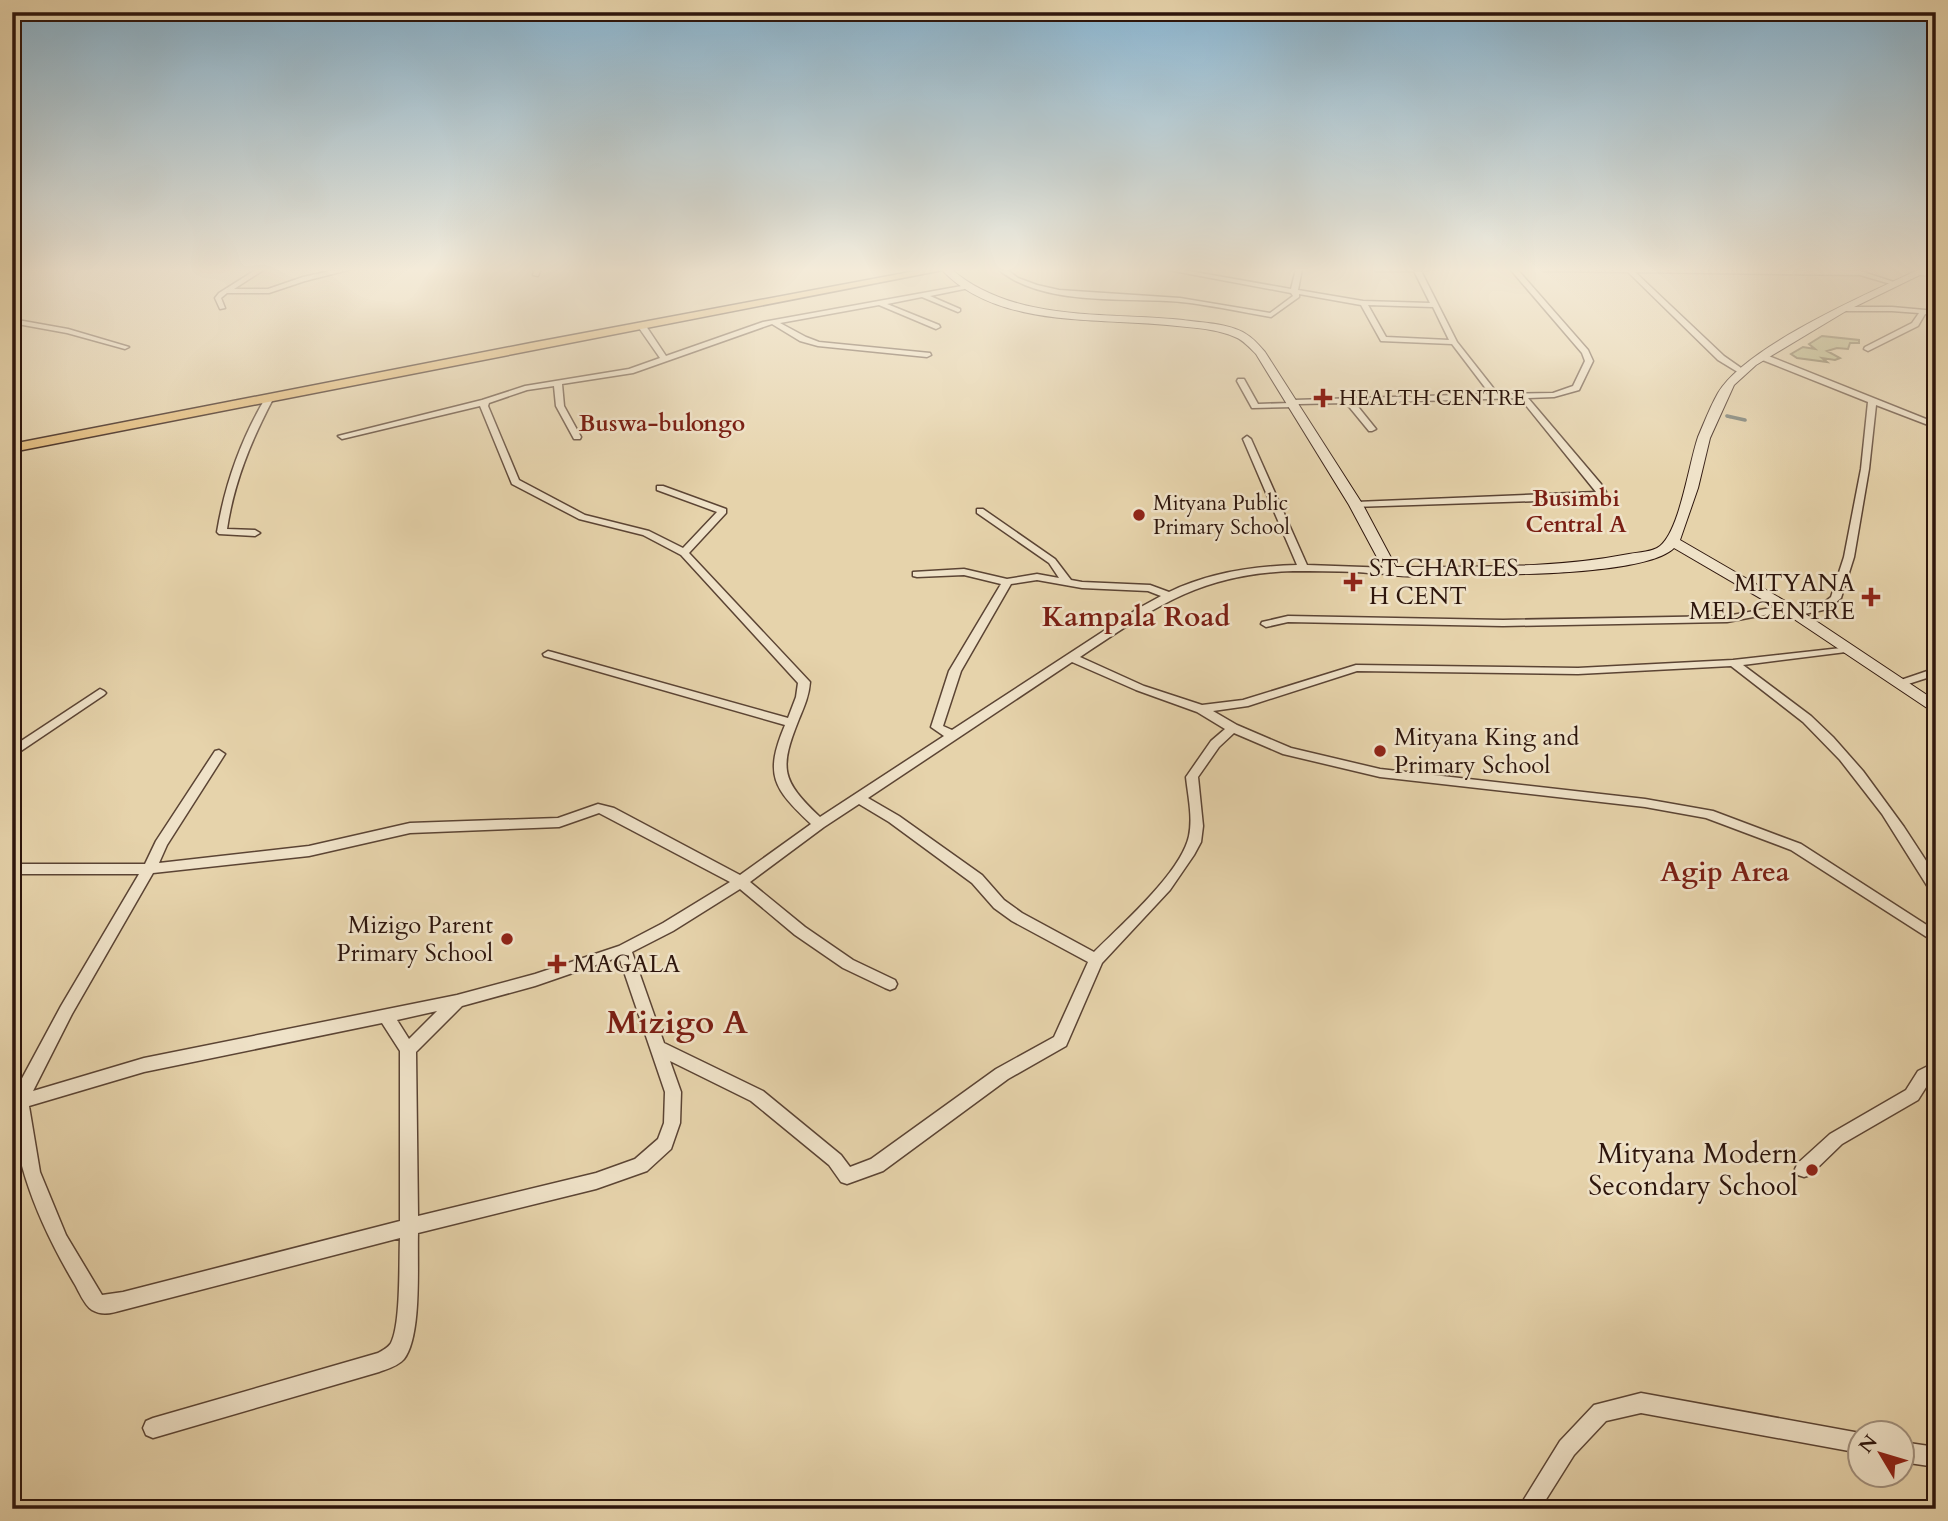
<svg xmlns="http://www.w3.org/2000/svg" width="1948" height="1521" viewBox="0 0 1948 1521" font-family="Cardo,serif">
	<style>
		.green { fill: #b9bb86; stroke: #736849; stroke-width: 2 }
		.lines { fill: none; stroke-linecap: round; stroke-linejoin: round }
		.stream-far1 { stroke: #6e7670; stroke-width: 2.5 }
		.stream { stroke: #6e7670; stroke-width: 3.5 }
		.minor-casing { stroke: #5b4434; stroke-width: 3 }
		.tertiary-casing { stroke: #5b4434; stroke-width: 2 }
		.secondary-casing { stroke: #2d150c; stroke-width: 2 }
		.primary-casing { stroke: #2d150c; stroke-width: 3 }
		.minor { fill: #efe2c8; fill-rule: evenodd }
		.tertiary { fill: #efe2c8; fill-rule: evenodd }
		.secondary { fill: #efe2c8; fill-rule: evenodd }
		.primary { fill: #e3ba76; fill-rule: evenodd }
		.poi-dot { fill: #8f2418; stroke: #efe2c8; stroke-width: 2.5 }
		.labels { text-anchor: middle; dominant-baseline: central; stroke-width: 5; stroke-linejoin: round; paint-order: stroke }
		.far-poi-label { font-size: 21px; fill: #2d150c; stroke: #efe2c8; text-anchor: start }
		.far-quarter-label { font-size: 23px; font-weight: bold; fill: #7a1f14; stroke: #efe2c8 }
		.poi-label { font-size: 24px; fill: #2d150c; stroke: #efe2c8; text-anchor: start }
		.quarter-label { font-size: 28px; font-weight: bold; fill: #7a1f14; stroke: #efe2c8 }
		.near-poi-label { font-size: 28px; fill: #2d150c; stroke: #efe2c8; text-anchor: end }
		.near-quarter-label { font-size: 33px; font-weight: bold; fill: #7a1f14; stroke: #efe2c8 }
	</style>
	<rect width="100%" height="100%" fill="#e6d3ab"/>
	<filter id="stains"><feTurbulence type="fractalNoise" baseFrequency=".00286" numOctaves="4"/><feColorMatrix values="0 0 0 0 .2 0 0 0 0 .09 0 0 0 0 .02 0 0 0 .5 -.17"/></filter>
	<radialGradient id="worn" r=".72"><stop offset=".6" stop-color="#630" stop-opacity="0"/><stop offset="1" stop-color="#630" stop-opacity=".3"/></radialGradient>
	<!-- green -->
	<polygon class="green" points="1822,336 1859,340 1859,343 1850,343 1848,349 1837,348 1827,351 1840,358 1835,360 1822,358 1827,362 1797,358 1791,354 1803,347 1815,349 1809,344"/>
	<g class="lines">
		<!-- stream-far1 -->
		<polyline class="stream-far1" points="1727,416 1730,417"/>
		<!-- stream -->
		<polyline class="stream" points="1727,416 1745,420"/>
		<defs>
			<g id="minor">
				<polygon points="257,269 265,269 234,289 268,289 303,277 339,269 352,269 305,281 269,293 227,293 221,298 225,308 220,309 215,298 219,293"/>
				<polygon points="535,269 541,269 538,276 533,275"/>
				<path d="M998,269H1006L1018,278L1037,285L1059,290L1180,298L1270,313L1293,296L1291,293L1163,269H1178L1291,289L1296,269H1302L1298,290L1363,301L1430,303L1414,271H1376L1373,269H1435L1421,271L1457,342L1498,394L1553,393L1573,386L1585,361L1582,353L1510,269H1517L1588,350L1593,361L1579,390L1554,397L1528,398L1601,484L1606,492L1601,498L1598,499L1353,507L1351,505L1356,502L1596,492L1520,398L1355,403L1376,429L1372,431H1369L1346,403L1299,404L1295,407L1252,408L1237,381L1238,379H1244L1258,404L1290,403L1294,400L1490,394L1452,344L1381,341L1361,305L1299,294V297L1271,317C1241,312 1211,305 1181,302C1125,297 1042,307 998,269ZM1368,305L1433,307L1449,340L1386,337Z"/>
				<polygon points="1540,269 1860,271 1897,283 1894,285 1860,275 1635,272 1724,356 1744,370 1745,372 1741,374 1718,360 1628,272 1543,271"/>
				<path d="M967,285L969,286V288L930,296L960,309V311L958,312L922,297L887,304L939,325L940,327L936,329L879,305L780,323L806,337L819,342L930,353L931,355L927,357L818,346L800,341L772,324L633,373L562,384L564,406L581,437L580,439H574L556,406L554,386L527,390L489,403L488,406L519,480L585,515L649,531L683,548L717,512L657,490V486H663L726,509V513L689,553L810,682C809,696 804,707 799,719C779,769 781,780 820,817L944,736L931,727L949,671L1001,584L964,575L917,577L913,576V572L964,569L1007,579L1037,574L1059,578L1049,563L977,513V509H983L1055,559L1071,580L1082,582L1150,585L1169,592C1208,573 1253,566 1297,565L1243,439L1247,436L1251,439L1307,565L1391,568L1395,569V573C1383,575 1369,573 1357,572C1336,571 1315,571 1293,571C1199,574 1155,607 1080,657L1144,686L1202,705L1243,700L1356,665L1578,668L1733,660L1850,647L1851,649L1850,651L1846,652L1743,665L1811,716L1833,737L1863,771L1904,827L1936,876V893L1931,892L1882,814L1840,760L1803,722L1731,666L1578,674L1357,671L1248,706L1213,711L1237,725L1291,748L1380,769L1645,799L1713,811L1801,844L1936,931V943L1791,850L1706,818L1645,807L1380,777L1283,754L1234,733L1219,747L1198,777L1203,826L1201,842L1194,855L1170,890L1102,963L1066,1046L1008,1079L883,1171L847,1184L841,1182L829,1165L751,1101L670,1061L681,1092L680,1123L671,1149L647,1171L596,1189L418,1233C417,1263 422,1336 404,1359C398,1366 387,1369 379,1372L153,1438L146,1435L143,1428L146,1421L153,1418L378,1353C383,1350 388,1348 391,1343C401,1324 399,1261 400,1238L123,1310C112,1313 102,1316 92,1310C84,1305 79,1291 74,1283C41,1227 12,1161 12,1097L61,1006L139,874H12V864H145L156,841L215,751L219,750L225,754L167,845L159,863L309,846L410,823L558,818L598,804L614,808L740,875L811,824C773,788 764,775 785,725L544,656L543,654L548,651L552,652L788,718L796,697L798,683L681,555L643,535L579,519L512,484L480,406L342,439L338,436L482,400L525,386L629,369L660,358L637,325L641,323H644L666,356L763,322ZM1037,580L1082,588L1148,591L1161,596L1139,608L952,730L943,726L961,671L1011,584ZM1072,662L1136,690L1197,712L1225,729L1211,741L1186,777C1188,796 1193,817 1189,836C1181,873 1121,925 1094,952L1022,913L1004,900L982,875L899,816L868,798ZM859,804L889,822L972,883L994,908L1012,921L1088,962L1054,1037L996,1069L871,1159L850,1167L841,1155L763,1091L664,1043L632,952L673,931L740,889L795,935L843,968L885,988L890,990L895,988L897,984L895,980L853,960L805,927L750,882L824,827ZM599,813L730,882L663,923L619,946L535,974L457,995L144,1058L33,1091L72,1014L153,873L309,856L410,833L559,827ZM619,957L665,1092L664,1123L658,1139L635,1159L596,1173L418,1216L416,1052L462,1006L535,986ZM437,1011L409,1039L397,1020ZM382,1023L400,1051V1221L123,1292L102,1295L66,1235L40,1172L29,1106L144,1072Z"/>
				<polygon points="1892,307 1936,311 1936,315 1925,314 1918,326 1868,351 1864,349 1865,347 1912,323 1919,313 1892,311 1843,311 1840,309 1843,307"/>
				<polygon points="12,319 68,329 129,347 125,349 67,333 12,323"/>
				<polygon points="1760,355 1766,355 1936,423 1936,428 1876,405 1869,469 1854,557 1841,598 1828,609 1795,616 1791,615 1790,613 1791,611 1821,605 1831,597 1844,557 1861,469 1868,402 1760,359"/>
				<path d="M266,397L273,399C251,441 234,482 227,529L255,530L260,533L255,536L219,534L217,532C225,484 241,439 266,397Z"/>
				<polygon points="1787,605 1791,606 1791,610 1727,622 1503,626 1288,622 1266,627 1261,624 1262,622 1288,616 1503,620 1727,616"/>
				<polygon points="1936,668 1936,675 1899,687 1893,684 1895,682"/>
				<polygon points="100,689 104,691 106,693 104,695 12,757 12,747"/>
				<polygon points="1936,1062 1936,1077 1930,1081 1918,1100 1842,1144 1810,1175 1804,1177 1798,1175 1795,1169 1798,1163 1830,1134 1906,1090 1918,1071"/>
				<polygon points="1641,1393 1860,1433 1862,1434 1860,1453 1641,1413 1606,1421 1574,1455 1540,1509 1518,1509 1560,1441 1594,1405"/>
				<polygon points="1902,1442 1936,1447 1936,1467 1902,1462"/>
			</g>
			<polygon id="tertiary" points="1916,271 1936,271 1936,276 1916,275"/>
			<path id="secondary" d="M941,269H951C1014,323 1105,312 1183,320C1202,323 1229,323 1246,334C1253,338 1260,346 1265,352L1363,505L1396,567C1474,566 1552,569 1629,554C1639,552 1653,552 1660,546C1680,530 1689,463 1698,437C1704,423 1710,407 1718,393C1746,346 1869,293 1920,269H1932L1846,311L1756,365L1734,385L1710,438L1698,488L1680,540L1792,605L1936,701V714L1782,611L1674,548C1646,576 1495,575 1451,575C1430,575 1406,579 1386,574L1349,505L1256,354C1250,348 1243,340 1235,337C1217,329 1196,328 1177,326C1101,317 998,330 941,269Z"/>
			<polygon id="primary" points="926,269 948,269 12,452 12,444 531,343"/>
		</defs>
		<!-- minor casing -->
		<use href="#minor" class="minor-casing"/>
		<!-- tertiary casing -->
		<use href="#tertiary" class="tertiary-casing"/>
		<!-- secondary casing -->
		<use href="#secondary" class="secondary-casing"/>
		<!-- primary casing -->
		<use href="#primary" class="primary-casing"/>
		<!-- minor -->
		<use href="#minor" class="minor"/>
		<!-- tertiary -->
		<use href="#tertiary" class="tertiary"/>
		<!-- secondary -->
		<use href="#secondary" class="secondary"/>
		<!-- primary -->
		<use href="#primary" class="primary"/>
	</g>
	<!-- sky -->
	<linearGradient id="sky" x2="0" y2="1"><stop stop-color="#88b5d2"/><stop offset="0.56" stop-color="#f4ebd9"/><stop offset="1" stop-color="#f4ebd9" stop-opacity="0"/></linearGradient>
	<rect width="1948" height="482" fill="url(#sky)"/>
	<!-- markers -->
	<g class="poi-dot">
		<path d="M1319.5 387.5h7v7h7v7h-7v7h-7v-7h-7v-7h7z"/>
		<circle cx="1139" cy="515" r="7"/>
		<path d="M1349.5 571.5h7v7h7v7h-7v7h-7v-7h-7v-7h7z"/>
		<path d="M1867.5 586.5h7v7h7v7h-7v7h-7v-7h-7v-7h7z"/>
		<circle cx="1380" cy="751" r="7"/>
		<circle cx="507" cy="939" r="7"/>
		<path d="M553.5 953.5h7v7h7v7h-7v7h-7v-7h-7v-7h7z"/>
		<circle cx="1812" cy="1170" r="7"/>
	</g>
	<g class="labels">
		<!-- far-poi labels -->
		<g class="far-poi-label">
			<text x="1339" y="398">HEALTH CENTRE</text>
			<text x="1153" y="503">Mityana Public<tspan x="1153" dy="24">Primary School</tspan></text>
		</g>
		<!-- far-quarter labels -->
		<g class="far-quarter-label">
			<text x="662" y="423">Buswa-bulongo</text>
			<text x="1576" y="498">Busimbi<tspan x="1576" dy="26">Central A</tspan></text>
		</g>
		<!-- poi labels -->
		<g class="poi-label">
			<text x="1369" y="568">ST CHARLES<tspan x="1369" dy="28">H CENT</tspan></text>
			<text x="1855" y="583" text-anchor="end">MITYANA<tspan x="1855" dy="28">MED CENTRE</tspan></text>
			<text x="1394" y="737">Mityana King and<tspan x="1394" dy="28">Primary School</tspan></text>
			<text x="493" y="925" text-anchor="end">Mizigo Parent<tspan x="493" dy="28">Primary School</tspan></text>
			<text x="573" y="964">MAGALA</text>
		</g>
		<!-- quarter labels -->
		<g class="quarter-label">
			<text x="1136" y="617">Kampala Road</text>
			<text x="1725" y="872">Agip Area</text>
		</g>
		<!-- near-poi labels -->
		<g class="near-poi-label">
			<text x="1798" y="1154">Mityana Modern<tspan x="1798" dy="32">Secondary School</tspan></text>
		</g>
		<!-- near-quarter labels -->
		<g class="near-quarter-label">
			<text x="677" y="1022">Mizigo A</text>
		</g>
	</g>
	<!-- margin -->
	<rect width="1948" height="1521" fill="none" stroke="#e6d3ab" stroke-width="42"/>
	<rect x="14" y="14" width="1920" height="1493" fill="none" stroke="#2d150c" stroke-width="3.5"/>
	<rect x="21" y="21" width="1906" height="1479" fill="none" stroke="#2d150c" stroke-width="2"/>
	<!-- north arrow -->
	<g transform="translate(1881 1454) rotate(308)"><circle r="33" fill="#efe2c8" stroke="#a1907d" stroke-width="2"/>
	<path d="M0-5L12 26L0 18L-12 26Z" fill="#8f2418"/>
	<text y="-10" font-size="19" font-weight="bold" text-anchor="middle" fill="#2d150c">N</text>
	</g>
	<rect width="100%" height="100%" filter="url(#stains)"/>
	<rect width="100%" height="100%" fill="url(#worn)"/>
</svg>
